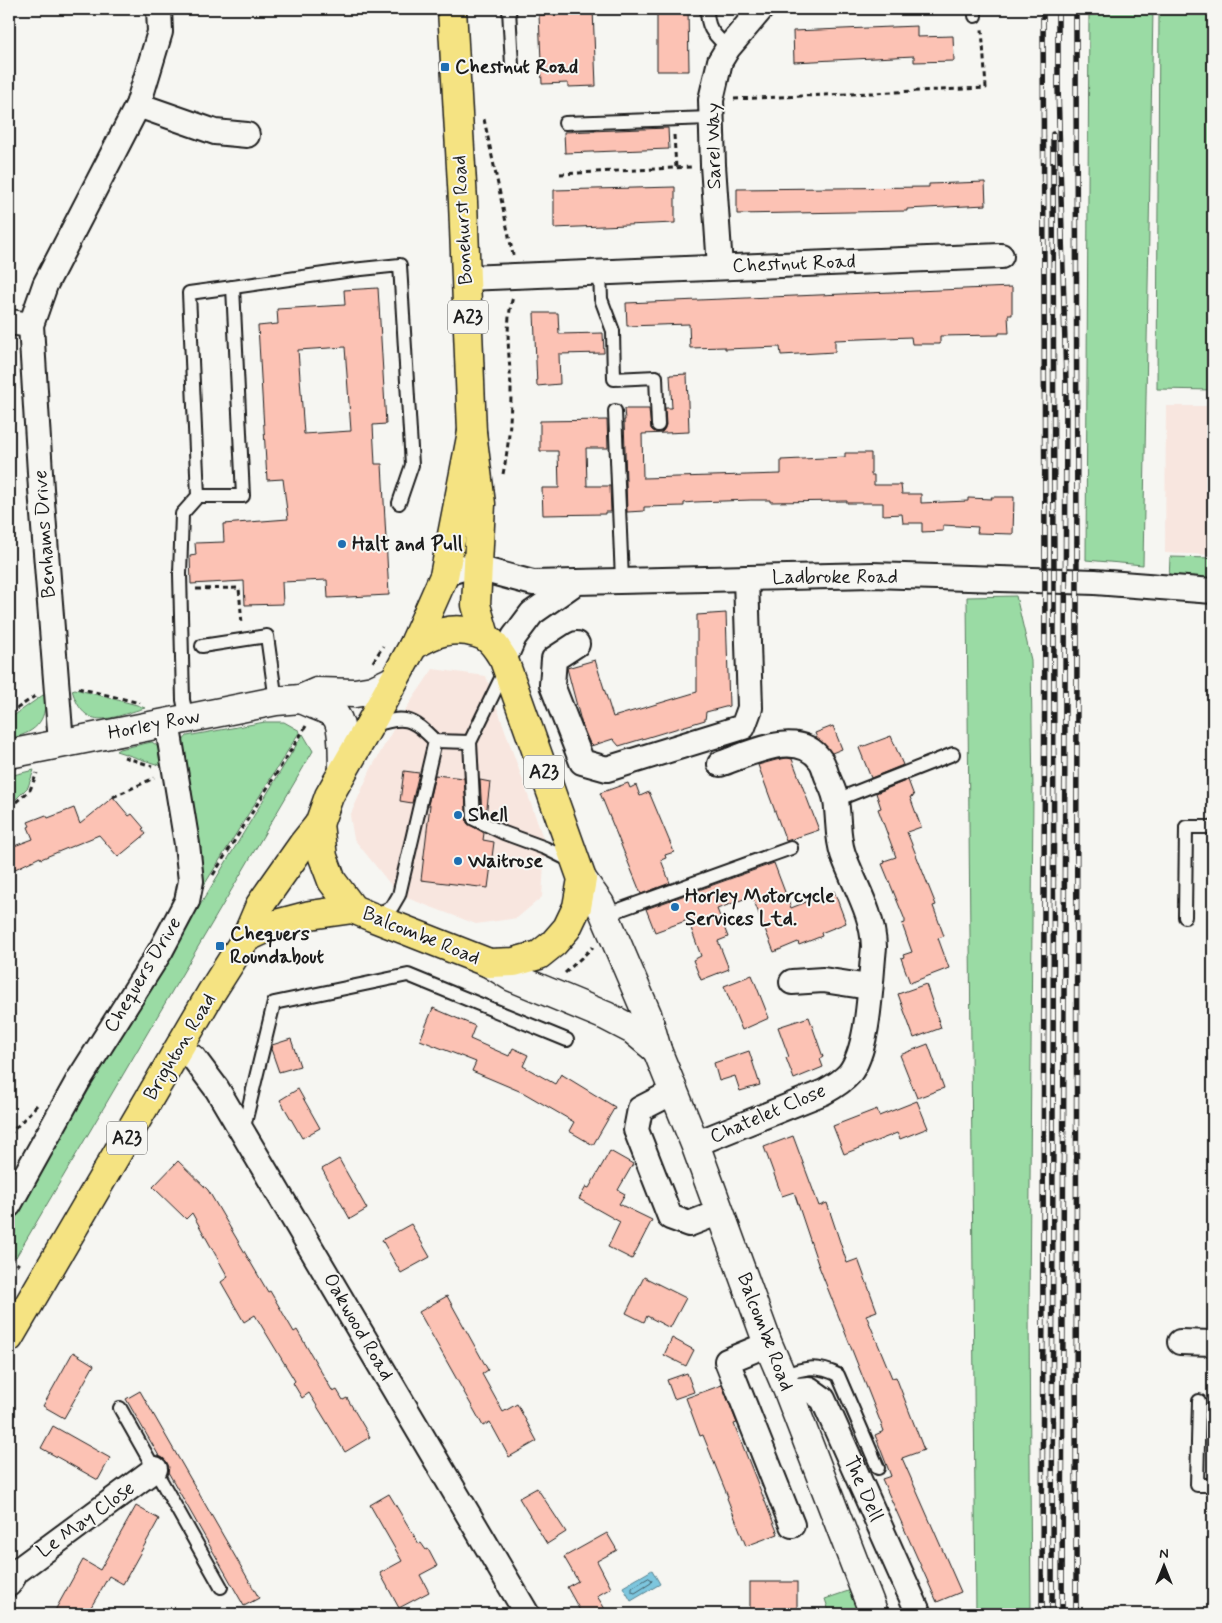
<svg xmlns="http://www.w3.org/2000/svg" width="1222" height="1623" viewBox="0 0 1222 1623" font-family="Mynerve,sans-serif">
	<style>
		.built { fill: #f8e6df }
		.green { fill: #9adba4; stroke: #5b7c60 }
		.water { fill: #7dc6de; stroke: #568290 }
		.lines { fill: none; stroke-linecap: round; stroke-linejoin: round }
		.shore { stroke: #43606a; stroke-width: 1 }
		.building { fill: #fcc2b4; stroke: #1c1c1c; fill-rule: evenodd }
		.lane-casing { stroke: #1c1c1c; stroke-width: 16 }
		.street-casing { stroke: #1c1c1c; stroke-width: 28 }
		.secondary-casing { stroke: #1c1c1c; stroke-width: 31 }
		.primary-casing { stroke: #1c1c1c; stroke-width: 31 }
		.path { stroke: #1c1c1c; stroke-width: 3; stroke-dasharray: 5 4; stroke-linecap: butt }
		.lane { stroke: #f6f6f2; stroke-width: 12 }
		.street { stroke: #f6f6f2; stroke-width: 24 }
		.secondary { stroke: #f6f6f2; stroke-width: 28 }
		.primary { stroke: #f5e382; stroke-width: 28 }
		.rail-casing { stroke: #1c1c1c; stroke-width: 5.5 }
		.rail { stroke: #f6f6f2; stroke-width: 4; stroke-dasharray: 11; stroke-linecap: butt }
		.poi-dot { fill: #1f6fb2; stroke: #f6f6f2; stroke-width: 2 }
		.labels { text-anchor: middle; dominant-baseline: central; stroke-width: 4; stroke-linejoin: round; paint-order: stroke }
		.shield { fill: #f6f6f2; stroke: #5d5d5c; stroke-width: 1 }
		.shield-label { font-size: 19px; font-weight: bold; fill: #1c1c1c }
		.poi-label { font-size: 20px; font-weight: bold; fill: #1c1c1c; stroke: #f6f6f2; text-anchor: start }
		.street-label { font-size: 20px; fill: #1c1c1c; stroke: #f6f6f2 }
	</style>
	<rect width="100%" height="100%" fill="#f6f6f2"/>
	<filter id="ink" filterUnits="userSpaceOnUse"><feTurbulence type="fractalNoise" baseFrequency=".02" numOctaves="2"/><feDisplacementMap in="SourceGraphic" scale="10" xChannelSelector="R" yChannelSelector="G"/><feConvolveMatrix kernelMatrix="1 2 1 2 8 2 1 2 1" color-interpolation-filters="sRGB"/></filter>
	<g filter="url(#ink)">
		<!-- built -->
		<g class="built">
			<polygon points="1166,406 1213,406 1213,555 1165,553"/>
			<polygon points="433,669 486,676 542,835 545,848 542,897 517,918 476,924 399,895 354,839 350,816 371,769 399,719"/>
		</g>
		<!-- green -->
		<g class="green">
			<polygon points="1089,9 1153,9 1143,565 1086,560"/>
			<polygon points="1159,9 1213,9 1213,390 1157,389"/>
			<polygon points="1170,557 1213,558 1213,582 1169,580"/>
			<polygon points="1016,596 1031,660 1033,792 1029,1313 1031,1614 976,1614 967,597"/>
			<path d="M75,689L137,705L145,708C112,717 85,734 72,690Z"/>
			<path d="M43,695L45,696C47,723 34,733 9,739V719Z"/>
			<polygon points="265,722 284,722 300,731 201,890 182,742 187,736"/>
			<polygon points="303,734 313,751 16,1257 9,1252 9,1223"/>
			<path d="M152,742C162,748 162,757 165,767L116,751L119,749Z"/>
			<polygon points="34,770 28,787 14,801 9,791 9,776"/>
			<polygon points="854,1589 864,1614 830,1614 825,1599"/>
		</g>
		<!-- water -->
		<polygon class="water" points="652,1570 660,1584 631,1601 623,1587"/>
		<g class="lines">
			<!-- shore -->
			<polygon class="shore" points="649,1578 652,1580 651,1583 635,1593 632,1592 632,1588"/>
		</g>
		<!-- building -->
		<g class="building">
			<polygon points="563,9 593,9 596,86 568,87 568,83 542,84 539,15 563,14"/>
			<polygon points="657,9 688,9 689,71 657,71"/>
			<polygon points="917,26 917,37 953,36 954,61 914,62 914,56 794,62 793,31"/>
			<polygon points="668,128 669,149 565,153 564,132"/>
			<polygon points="985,182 986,205 907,209 907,211 737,214 737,189 929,187 929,184"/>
			<polygon points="675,187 675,223 554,228 554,190"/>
			<polygon points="1012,287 1012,315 1008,315 1009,333 999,333 999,335 940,336 940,344 912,344 911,337 835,340 835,352 781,355 780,347 725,349 725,347 690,348 689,324 627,326 626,303"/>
			<path d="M378,288L386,424L373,425L375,464H382L389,595L328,598L327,580L282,582L283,604L245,605L244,581L191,584L190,556L196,555L195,543L224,542L223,524L288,519L283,479L267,480L258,326L278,324L277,309L345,305L344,290ZM345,347L351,431L304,434L298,350Z"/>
			<polygon points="534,313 558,313 559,334 603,333 604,353 559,354 560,384 537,386"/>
			<polygon points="687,374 689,432 642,434 643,478 781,474 781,460 845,457 845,453 871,453 871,475 874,475 874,485 901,485 902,494 921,494 921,503 968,501 968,498 992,499 991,497 1014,497 1013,534 977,533 978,527 943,525 943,531 922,532 922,523 903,523 902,514 883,515 883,503 847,503 847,501 770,502 770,500 751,500 695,502 684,503 684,506 644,507 644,511 627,512 624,420 625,420 624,409 649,409 651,429 655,432 662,432 666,425 665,408 672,408 670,375"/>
			<polygon points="607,420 608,448 586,448 587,486 610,486 611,512 605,512 605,514 543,515 542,488 559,488 558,451 540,451 540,421"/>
			<polygon points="726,613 729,706 706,712 705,720 619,746 613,739 591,746 582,725 567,668 595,660 613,717 697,692 697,615"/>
			<polygon points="833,726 842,749 832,753 817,738 815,733"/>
			<polygon points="891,736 903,765 871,778 859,748"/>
			<polygon points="787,758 792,759 819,830 786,841 758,765 776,760"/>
			<polygon points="404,771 419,773 412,803 400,801"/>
			<polygon points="435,775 464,778 467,823 484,833 483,840 494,842 488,888 421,880 430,805 428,805"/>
			<polygon points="480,780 490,782 486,816 482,814"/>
			<polygon points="908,780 914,796 910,797 921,827 907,832 936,905 933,906 944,936 938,938 949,968 910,983 901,958 904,957 903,955 912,952 902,924 905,923 905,920 882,864 885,863 884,861 896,857 878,809 881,808 876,793"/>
			<polygon points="628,783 630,788 636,785 640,796 649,792 674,852 665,855 666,858 661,860 670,883 641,894 600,793"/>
			<polygon points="113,797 129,816 132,814 144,828 142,829 146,834 118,857 99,835 41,859 40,857 9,872 9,848 33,839 28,827 30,826 28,822 46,815 48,818 74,808 80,824"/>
			<polygon points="774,863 791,908 834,891 846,923 821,933 822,936 799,945 798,942 774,952 752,896 717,909 728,937 718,941 729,969 701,980 693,960 701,956 688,920 655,932 646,909"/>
			<polygon points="752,975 769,1018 742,1030 724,986"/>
			<polygon points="926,984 941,1028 914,1038 898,994"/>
			<polygon points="433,1008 475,1026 470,1039 509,1056 513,1048 528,1055 523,1066 555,1084 561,1074 615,1107 593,1145 569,1131 574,1122 524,1093 472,1071 476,1062 420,1040"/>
			<polygon points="809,1017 823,1057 820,1059 823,1067 794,1079 786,1058 789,1057 778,1027"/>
			<polygon points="291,1039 300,1066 279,1072 271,1049 272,1045"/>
			<polygon points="928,1044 944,1088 917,1098 900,1055"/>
			<polygon points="749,1051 760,1085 740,1091 735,1076 719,1081 714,1063"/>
			<polygon points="298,1089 320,1128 302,1138 280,1100"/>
			<polygon points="917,1101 928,1128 900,1139 897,1133 844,1154 833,1126 877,1109 879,1116"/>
			<polygon points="793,1136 819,1206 827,1203 847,1263 858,1259 877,1311 866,1315 892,1378 896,1377 924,1450 902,1458 961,1592 937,1602 882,1479 891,1476 875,1435 884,1431 818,1264 794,1192 782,1196 764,1147"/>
			<polygon points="610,1151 633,1164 618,1190 625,1194 619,1204 652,1220 632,1259 608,1247 620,1222 579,1199 586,1187 589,1188"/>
			<polygon points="339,1159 367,1209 350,1219 322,1169"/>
			<polygon points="178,1161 208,1190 268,1292 270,1291 294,1332 297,1330 333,1392 337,1390 343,1400 347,1398 370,1437 345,1452 309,1393 302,1398 293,1383 295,1381 255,1315 244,1322 221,1282 228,1277 192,1213 186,1219 153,1187"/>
			<polygon points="411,1224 430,1257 401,1273 382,1240"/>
			<polygon points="644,1277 686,1298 670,1328 647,1316 644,1322 626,1313"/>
			<polygon points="447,1296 488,1370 482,1374 503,1412 517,1404 537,1441 509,1457 490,1422 483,1426 419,1312"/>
			<polygon points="672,1338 694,1350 686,1366 664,1355"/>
			<polygon points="73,1352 94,1365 64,1418 43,1406"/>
			<polygon points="687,1373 694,1392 674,1399 667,1380"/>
			<polygon points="722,1385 737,1423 734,1424 778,1534 746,1546 727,1498 728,1497 703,1435 700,1436 686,1398"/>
			<polygon points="140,1391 259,1598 244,1606 168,1472 169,1467 166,1461 159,1456 126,1399"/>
			<polygon points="53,1426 110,1458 98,1480 41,1448"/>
			<polygon points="537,1488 566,1532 547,1544 519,1498"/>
			<polygon points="389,1494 419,1544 421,1543 426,1550 428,1549 437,1566 420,1575 429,1592 399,1608 380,1573 402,1561 370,1505"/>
			<polygon points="136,1506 159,1519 123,1584 109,1576 87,1614 53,1614 83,1560 100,1570"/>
			<polygon points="607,1533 617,1550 597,1561 611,1588 597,1596 608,1614 582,1614 567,1587 578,1581 564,1557"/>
			<rect x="750" y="1582" width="47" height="28"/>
		</g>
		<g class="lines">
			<defs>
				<g id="lane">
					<polyline points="509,9 512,65"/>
					<path d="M707,9C707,30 714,34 728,48"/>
					<polyline points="975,9 975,16"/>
					<polyline points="565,123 711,118"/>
					<polyline points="600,273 601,299 613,331 614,379 656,377 658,425"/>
					<polyline points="233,287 352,270 400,265 412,465 399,503"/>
					<polyline points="615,411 622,580"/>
					<polyline points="202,646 267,636 276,701"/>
					<polyline points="505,670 470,742 474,819 504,833 545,848 573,862"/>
					<polyline points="187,718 183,700 180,574 182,514 198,496 189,293 233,287 243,496 198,496"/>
					<path d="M372,726C404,715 412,717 435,741L470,742"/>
					<polyline points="836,800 953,754"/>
					<polyline points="605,915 791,848"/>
					<polyline points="374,916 392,907 399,895 435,741"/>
					<polyline points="1185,917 1186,827 1213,827"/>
					<polyline points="243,1131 274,1003 408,975 567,1040"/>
					<path d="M781,1376C804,1368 816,1364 838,1375L878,1468"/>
					<polyline points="1199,1401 1197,1485 1213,1485"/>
					<polyline points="120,1408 221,1587"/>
				</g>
				<g id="street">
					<polyline points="138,105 215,132 247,135"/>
					<polyline points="720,267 713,165 711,100 720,61 728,48 761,9"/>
					<polyline points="466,278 1001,256"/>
					<polyline points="9,322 31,325"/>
					<polyline points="444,576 453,571 466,567 477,568 533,583 872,575 1095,582 1213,591"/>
					<polyline points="577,644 554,659 552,685 582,762 607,769 743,727 750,708 746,578"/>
					<polyline points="504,660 514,637 532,613 575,583"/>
					<polyline points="61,743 41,489 31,325 45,285 138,105 160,32 159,9"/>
					<polyline points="792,982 823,980 869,987"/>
					<polyline points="178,1049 193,1057 217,1089 527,1614"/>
					<polyline points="673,1092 640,1109 636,1130 670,1217 689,1224 720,1212"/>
					<path d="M695,1144L824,1092C833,1087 842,1082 849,1074C870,1048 870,981 874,947C873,913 854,885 843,854C837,837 839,818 836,801C835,792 830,784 827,776C825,771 824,765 821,761C799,727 749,754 720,764"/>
					<polyline points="9,1205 78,1081 161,950 187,901 191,881 187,844 167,722"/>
					<polyline points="1180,1342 1213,1343"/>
					<polyline points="768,1344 727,1361 792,1525"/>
					<polyline points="788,1391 809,1389 823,1399 919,1614"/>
					<polyline points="9,1584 17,1571 155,1469"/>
				</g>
				<g id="secondary">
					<path d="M301,699C309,703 327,709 333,713C345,723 342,755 343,769"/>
					<polyline points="9,754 276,701 301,699 317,692 355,693 373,690 394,680"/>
					<polyline points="582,879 600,904 647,1014 657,1050 695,1144 768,1344 788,1391 874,1614"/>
					<polyline points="489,963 512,977 606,1016 633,1030 657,1050"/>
				</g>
				<g id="primary">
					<polyline points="452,9 463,202 472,432 481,504 476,605 485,636"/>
					<path d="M319,824L323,857L332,881L353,909L372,917L489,963L514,962L539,955L554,943L567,928L577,907L582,879L504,660C499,652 495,644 487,638C484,635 480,635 476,633C452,626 433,633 413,646"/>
					<polyline points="246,938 276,924 310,915 353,909"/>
					<polyline points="9,1338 211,993 246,938 260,905 303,844 319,824 329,796 369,726 413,646 444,576 472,432"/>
				</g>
			</defs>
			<!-- lane casing -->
			<use href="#lane" class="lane-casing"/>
			<!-- street casing -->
			<use href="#street" class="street-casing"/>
			<!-- secondary casing -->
			<use href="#secondary" class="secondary-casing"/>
			<!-- primary casing -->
			<use href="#primary" class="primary-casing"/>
			<!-- path -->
			<g class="path">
				<polyline points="734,99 986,88 982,29"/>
				<polyline points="484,119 513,255"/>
				<polyline points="674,135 676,168"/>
				<polyline points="560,174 692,167"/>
				<path d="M503,474C509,445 511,418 511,389C510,358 504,327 513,297"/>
				<polyline points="196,589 239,588 242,624"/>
				<polyline points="373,662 383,646"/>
				<polyline points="78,688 140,703"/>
				<polyline points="9,714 35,696"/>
				<polyline points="124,757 152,766"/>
				<polyline points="113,797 154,778"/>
				<polyline points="9,808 30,790 37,773"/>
				<polyline points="213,875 306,726"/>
				<polyline points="565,973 593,947"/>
				<polyline points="9,1135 37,1105"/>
				<polyline points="9,1258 19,1265"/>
			</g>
			<!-- lane -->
			<use href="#lane" class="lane"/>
			<!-- street -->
			<use href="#street" class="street"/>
			<!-- secondary -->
			<use href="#secondary" class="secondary"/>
			<!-- primary -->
			<use href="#primary" class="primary"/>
			<defs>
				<g id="rail">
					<polyline points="1058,9 1058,86 1066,382 1062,1614"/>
					<polyline points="1042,1614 1045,558 1043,9"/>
					<polyline points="1052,1614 1054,603 1053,134"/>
					<polyline points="1076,1614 1077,602 1076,9"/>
				</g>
			</defs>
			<!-- rail casing -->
			<use href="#rail" class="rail-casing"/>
			<!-- rail -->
			<use href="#rail" class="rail"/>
		</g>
	</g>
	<!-- markers -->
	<g class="poi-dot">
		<rect x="440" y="62" width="10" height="10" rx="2.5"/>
		<circle cx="342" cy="544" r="5"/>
		<circle cx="458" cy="815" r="5"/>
		<circle cx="458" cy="861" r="5"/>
		<circle cx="675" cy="907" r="5"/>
		<rect x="215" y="941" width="10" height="10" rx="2.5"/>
	</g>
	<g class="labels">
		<!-- shield labels -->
		<g class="shield">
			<rect x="448" y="300.5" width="40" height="33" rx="4"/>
			<rect x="524" y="755.5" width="40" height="33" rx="4"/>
			<rect x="107" y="1121.5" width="40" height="33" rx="4"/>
		</g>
		<g class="shield-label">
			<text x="468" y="317">A23</text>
			<text x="544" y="772">A23</text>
			<text x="127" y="1138">A23</text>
		</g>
		<!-- poi labels -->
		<g class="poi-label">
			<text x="455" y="67">Chestnut Road</text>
			<text x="352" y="544">Halt and Pull</text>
			<text x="468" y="815">Shell</text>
			<text x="468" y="861">Waitrose</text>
			<text x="685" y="896">Horley Motorcycle<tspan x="685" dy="23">Services Ltd.</tspan></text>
			<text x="230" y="934">Chequers<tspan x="230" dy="23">Roundabout</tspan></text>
		</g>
		<!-- street labels -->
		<g class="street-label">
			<text transform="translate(714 146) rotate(-91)">Sarel Way</text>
			<text transform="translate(463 220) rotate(-93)">Bonehurst Road</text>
			<text transform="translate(794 264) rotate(-2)">Chestnut Road</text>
			<text transform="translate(45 534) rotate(-94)">Benhams Drive</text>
			<text x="835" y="577">Ladbroke Road</text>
			<text transform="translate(154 725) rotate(-11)">Horley Row</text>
			<text transform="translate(421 936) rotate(22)">Balcombe Road</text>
			<text transform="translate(143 975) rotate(-59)">Chequers Drive</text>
			<text transform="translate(180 1047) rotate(-59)">Brighton Road</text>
			<text transform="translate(768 1114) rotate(-23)">Chatelet Close</text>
			<text transform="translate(358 1327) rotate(60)">Oakwood Road</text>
			<text transform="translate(765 1332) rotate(69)">Balcombe Road</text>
			<text transform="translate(863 1489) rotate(66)">The Dell</text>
			<text transform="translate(86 1520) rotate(-36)">Le May Close</text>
		</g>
	</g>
	<!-- margin -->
	<rect width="1222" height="1623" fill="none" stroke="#f6f6f2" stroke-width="30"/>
	<rect x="15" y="15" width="1192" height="1593" fill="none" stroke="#1c1c1c" stroke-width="2" filter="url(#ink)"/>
	<!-- north arrow -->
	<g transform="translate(1164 1566)" stroke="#f6f6f2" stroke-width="4" paint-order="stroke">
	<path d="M0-4L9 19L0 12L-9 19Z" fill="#1c1c1c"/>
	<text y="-8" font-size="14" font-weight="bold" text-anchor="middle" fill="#1c1c1c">N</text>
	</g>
</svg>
